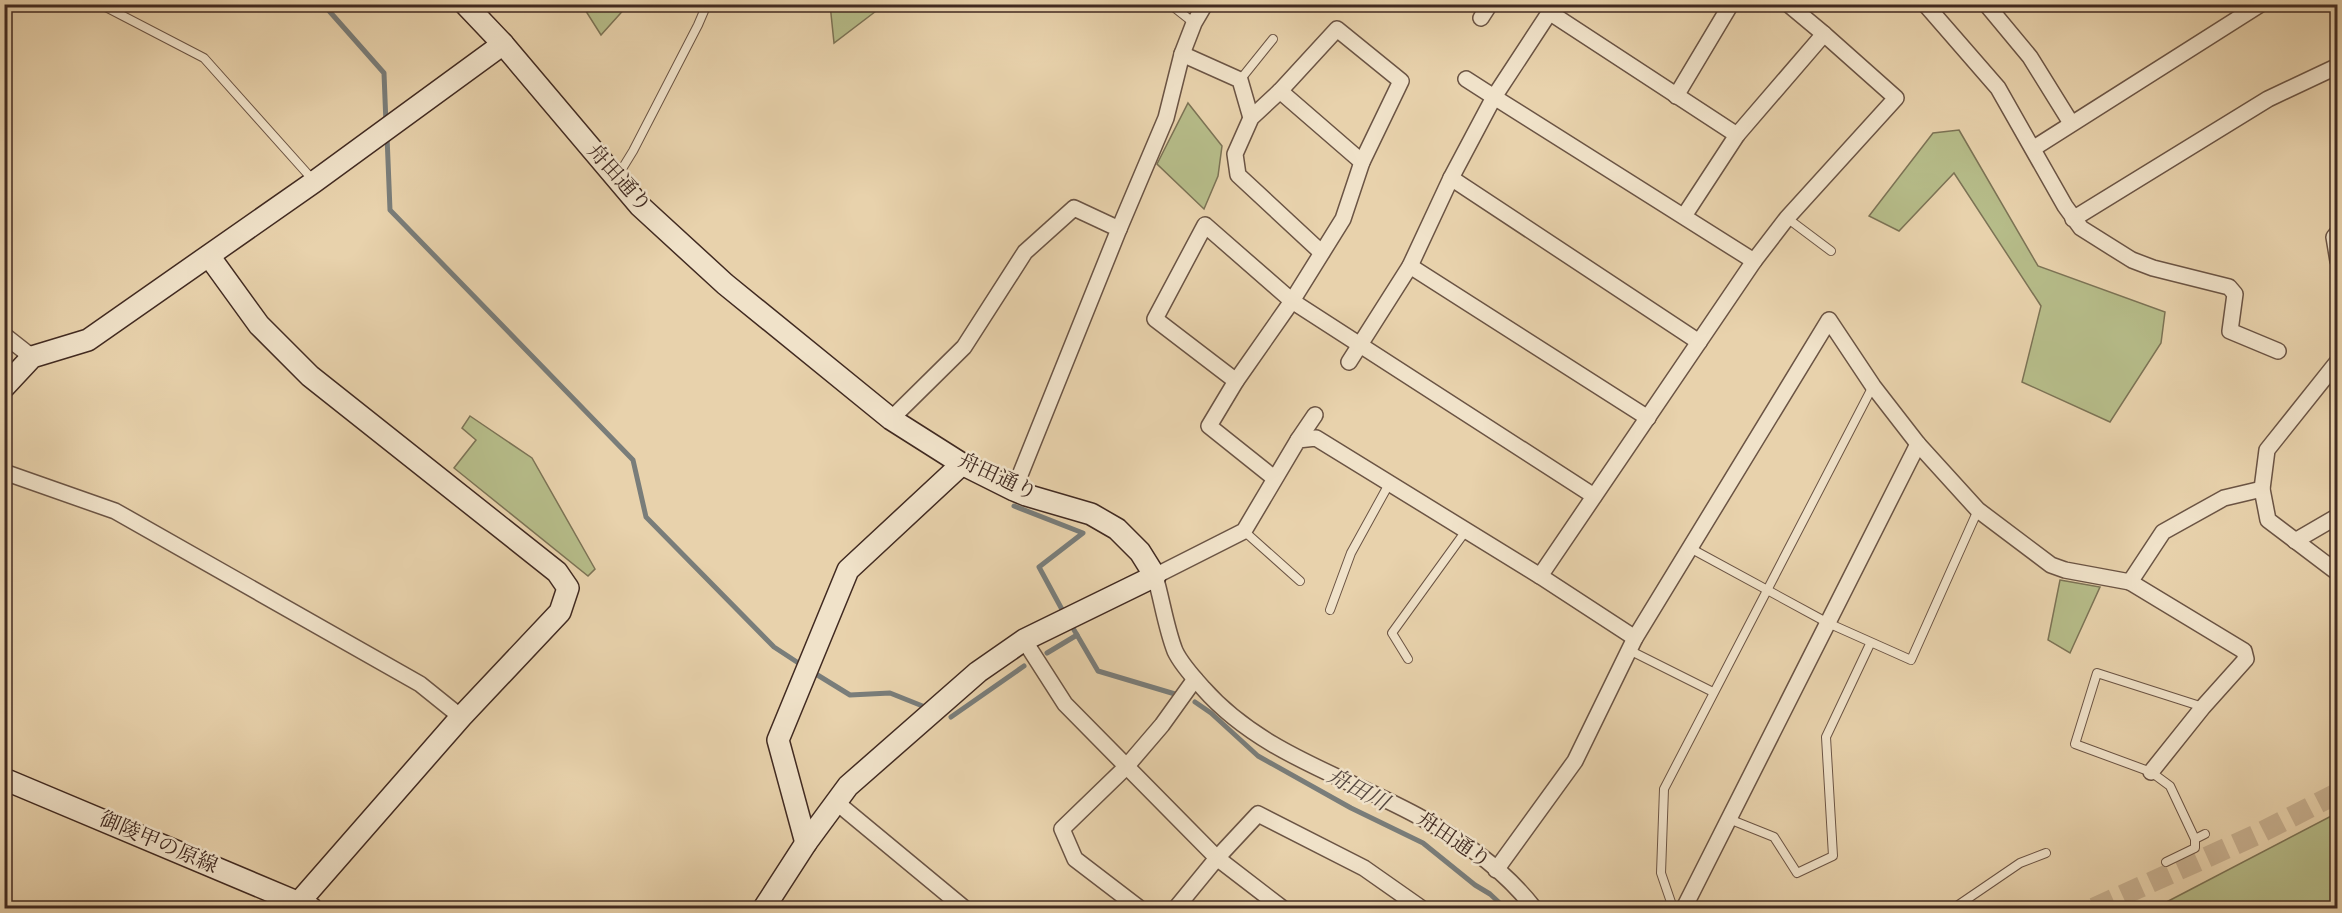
<svg xmlns="http://www.w3.org/2000/svg" width="2342" height="913" viewBox="0 0 2342 913" font-family="'Sorts Mill Goudy','Noto Serif JP',serif">
	<style>
		.green { fill: #b6bc89; stroke: #7c7355; stroke-width: 1.5 }
		.lines { fill: none; stroke-linecap: round; stroke-linejoin: round }
		.stream { stroke: #797d7a; stroke-width: 5 }
		.secondary-tunnel { stroke: #c7b090; stroke-width: 21; stroke-dasharray: 21 10; stroke-linecap: butt }
		.lane-casing { stroke: #6b5444; stroke-width: 10 }
		.street-casing { stroke: #6b5444; stroke-width: 18 }
		.secondary-casing { stroke: #412a21; stroke-width: 24 }
		.lane { stroke: #f0e2c9; stroke-width: 8 }
		.street { stroke: #f0e2c9; stroke-width: 15 }
		.secondary { stroke: #f0e2c9; stroke-width: 21 }
		.labels { text-anchor: middle; dominant-baseline: central; stroke-width: 5; stroke-linejoin: round; paint-order: stroke }
		.street-label { font-size: 21px; fill: #412a21; stroke: #f0e2c9 }
		.water-label { font-size: 22px; font-style: italic; fill: #54463f; stroke: #f0e2c9 }
	</style>
	<rect width="100%" height="100%" fill="#e8d2ac"/>
	<filter id="stains"><feTurbulence type="fractalNoise" baseFrequency=".00333" numOctaves="4"/><feColorMatrix values="0 0 0 0 .2 0 0 0 0 .09 0 0 0 0 .02 0 0 0 .5 -.17"/></filter>
	<radialGradient id="worn" r=".72"><stop offset=".6" stop-color="#630" stop-opacity="0"/><stop offset="1" stop-color="#630" stop-opacity=".3"/></radialGradient>
	<!-- green -->
	<g class="green">
		<polygon points="830,4 884,4 884,5 834,43"/>
		<polygon points="582,5 628,5 601,35"/>
		<polygon points="1188,103 1222,146 1218,176 1204,209 1157,164"/>
		<polygon points="1959,130 2038,266 2165,312 2161,343 2110,422 2022,382 2041,306 1954,173 1899,231 1869,216 1933,133"/>
		<polygon points="470,416 532,458 595,569 588,576 454,468 476,440 462,428"/>
		<polygon points="2060,580 2100,587 2070,653 2048,640"/>
		<polygon points="2337,813 2337,908 2155,908"/>
	</g>
	<g class="lines">
		<!-- stream -->
		<g class="stream">
			<polyline points="323,4 384,73 386,124"/>
			<polyline points="387,136 390,210 633,460 646,517 774,647 803,666"/>
			<polyline points="1014,506 1083,533 1039,567 1065,615"/>
			<polyline points="1070,623 1077,635"/>
			<polyline points="1047,653 1077,635 1098,671 1175,694"/>
			<polyline points="811,671 850,695 890,693 925,707"/>
			<polyline points="1195,702 1211,713 1258,756 1351,808 1423,843 1475,885 1490,894 1505,908"/>
			<polyline points="951,717 1024,666"/>
		</g>
		<!-- secondary-tunnel -->
		<polyline class="secondary-tunnel" points="2094,908 2256,835 2338,793"/>
		<defs>
			<g id="lane">
				<polyline points="100,4 204,58 313,180"/>
				<polyline points="1170,4 1194,23"/>
				<polyline points="1240,80 1273,39"/>
				<polyline points="617,177 633,151 698,25 707,4"/>
				<polyline points="1787,218 1831,251"/>
				<polyline points="1244,531 1300,581"/>
				<polyline points="1690,548 1828,623 1911,660 1978,510"/>
				<polyline points="1330,610 1351,553 1389,484"/>
				<polyline points="1629,650 1713,692"/>
				<polyline points="1408,659 1392,633 1465,532"/>
				<polyline points="1729,819 1774,837 1797,873 1833,856 1826,737 1870,644"/>
				<polyline points="2195,839 2205,834"/>
				<polyline points="2166,862 2195,848 2195,839 2170,786 2151,772 2075,744 2097,673 2203,707"/>
				<polyline points="1673,908 1661,873 1664,789 1873,386"/>
				<polyline points="1954,908 2020,863 2046,853"/>
			</g>
			<g id="street">
				<polyline points="1925,4 1998,88 2065,206 2081,228 2132,260 2153,268 2229,287 2235,294 2230,331 2278,351"/>
				<polyline points="1986,4 2030,57 2071,123"/>
				<polyline points="1549,12 1737,135"/>
				<polyline points="1481,18 1490,4"/>
				<polyline points="1182,54 1194,23 1204,6"/>
				<polyline points="1466,79 1494,97 1555,4"/>
				<polyline points="1280,91 1362,162"/>
				<polyline points="1676,96 1731,4"/>
				<polyline points="2034,148 2261,4"/>
				<polyline points="1451,178 1699,342"/>
				<polyline points="1684,216 1737,135 1824,34"/>
				<polyline points="2073,219 2268,99 2338,66"/>
				<polyline points="1119,229 1166,118 1182,54 1240,80 1251,118"/>
				<polyline points="2338,232 2334,237 2338,261"/>
				<polyline points="1410,266 1648,418"/>
				<polyline points="4,335 32,357"/>
				<polyline points="2338,361 2267,450 2262,489 2268,520 2338,573"/>
				<polyline points="1349,362 1410,266 1451,178 1494,97 1754,261"/>
				<polyline points="1236,381 1155,319 1205,225 1292,301 1343,219 1362,162 1401,81 1337,29 1280,91 1251,118 1235,154 1238,175 1322,253"/>
				<polyline points="891,419 964,347 1025,252 1074,208 1119,229 1014,490"/>
				<polyline points="1298,440 1315,415"/>
				<polyline points="4,472 115,511 420,684 461,717"/>
				<polyline points="1274,478 1209,426 1236,381 1292,301 1594,496"/>
				<polyline points="2295,541 2338,516"/>
				<polyline points="1540,576 1754,261 1787,218 1896,98 1824,34 1788,4"/>
				<polyline points="2130,582 2244,651 2246,659 2203,707 2151,772"/>
				<polyline points="1024,640 1065,704 1217,858 1282,908"/>
				<polyline points="836,802 964,908"/>
				<polyline points="1496,870 1575,761 1635,638 1829,320 1873,386 1918,444 1978,510 2051,565 2065,570 2130,582 2163,532 2224,498 2262,489"/>
				<polyline points="1139,908 1075,859 1062,829 1126,767 1162,725 1195,679"/>
				<polyline points="1176,908 1217,858 1258,814 1364,868 1421,908"/>
				<path d="M1534,908C1506,872 1465,842 1425,820C1349,777 1262,755 1203,688C1193,677 1181,664 1175,651C1166,628 1162,600 1155,576L1244,531L1298,440L1316,438L1540,576L1635,638"/>
				<polyline points="1684,908 1918,444"/>
			</g>
			<g id="secondary">
				<polyline points="465,4 503,44 640,206 725,284 891,419 962,464 1014,490 1026,495 1091,514 1117,529 1140,552 1155,576 1024,640 978,672 848,786 806,843 764,908"/>
				<polyline points="209,256 259,325 310,376 557,572 568,588 560,612 461,717 294,908"/>
				<polyline points="4,387 32,357 88,340 314,182 503,44"/>
				<polyline points="4,779 311,908"/>
				<polyline points="806,843 778,740 848,570 962,464"/>
			</g>
		</defs>
		<!-- lane casing -->
		<use href="#lane" class="lane-casing"/>
		<!-- street casing -->
		<use href="#street" class="street-casing"/>
		<!-- secondary casing -->
		<use href="#secondary" class="secondary-casing"/>
		<!-- lane -->
		<use href="#lane" class="lane"/>
		<!-- street -->
		<use href="#street" class="street"/>
		<!-- secondary -->
		<use href="#secondary" class="secondary"/>
	</g>
	<g class="labels">
		<!-- street labels -->
		<g class="street-label">
			<text transform="translate(618 179) rotate(48)">舟田通り</text>
			<text transform="translate(997 478) rotate(25)">舟田通り</text>
			<text transform="translate(1453 841) rotate(34)">舟田通り</text>
			<text transform="translate(158 844) rotate(23)">御陵甲の原線</text>
		</g>
		<!-- water labels -->
		<g class="water-label">
			<text transform="translate(1357 791) rotate(28)">舟田川</text>
		</g>
	</g>
	<!-- margin -->
	<rect width="2342" height="913" fill="none" stroke="#e8d2ac" stroke-width="24"/>
	<rect x="6" y="6" width="2330" height="901" fill="none" stroke="#412a21" stroke-width="3"/>
	<rect x="12" y="12" width="2318" height="889" fill="none" stroke="#412a21" stroke-width="1.5"/>
	<rect width="100%" height="100%" filter="url(#stains)"/>
	<rect width="100%" height="100%" fill="url(#worn)"/>
</svg>
